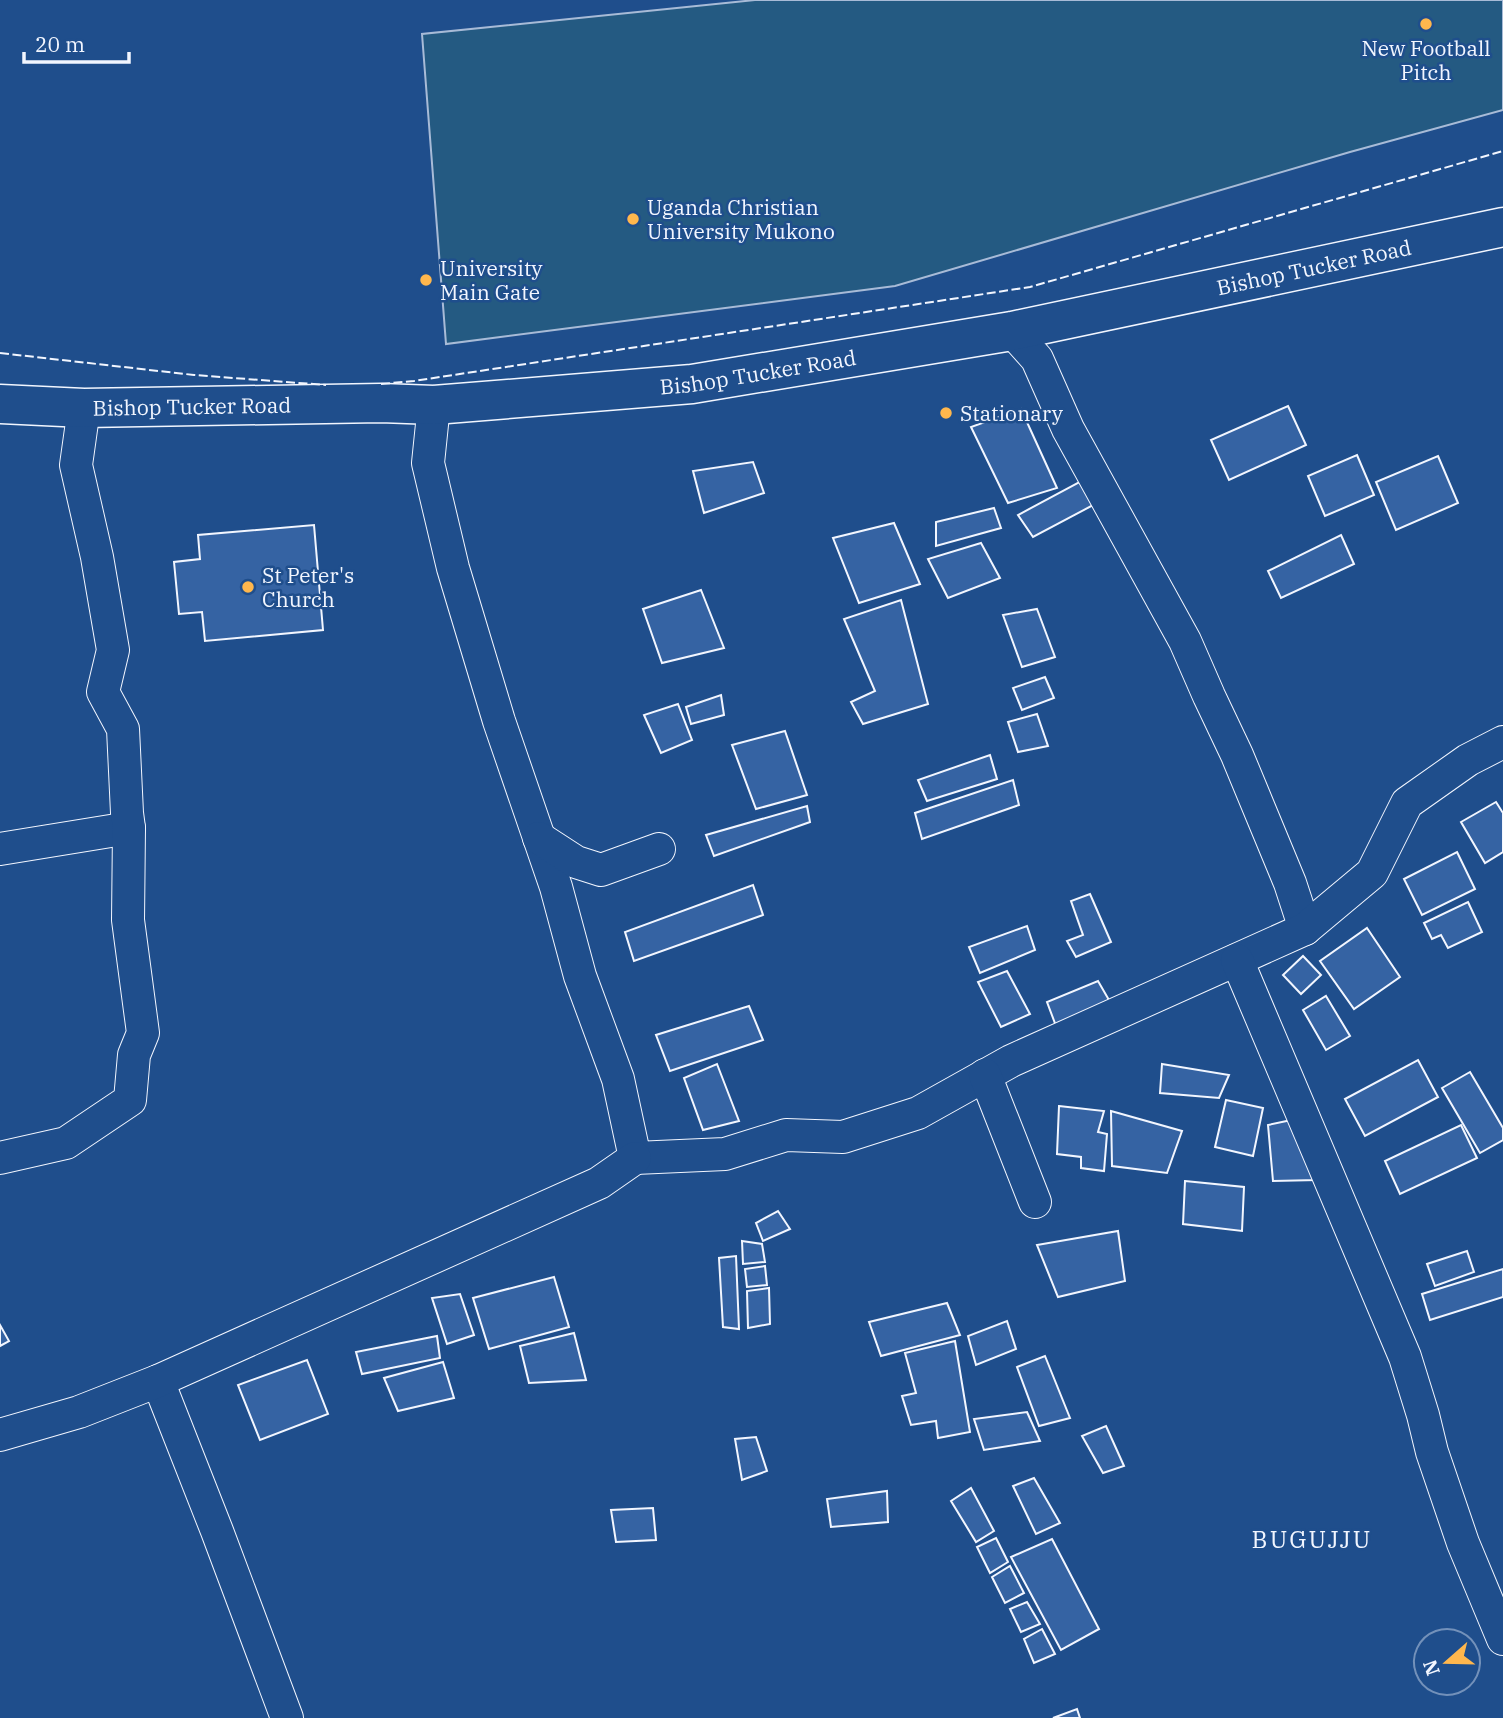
<svg xmlns="http://www.w3.org/2000/svg" width="1503" height="1718" viewBox="0 0 1503 1718" font-family="'IBM Plex Serif',serif">
	<style>
		.green { fill: #245a82; stroke: #a8bbd7; stroke-width: 2 }
		.building { fill: #3563a3; stroke: #f2f6ff; stroke-width: 2 }
		.lines { fill: none; stroke-linecap: round; stroke-linejoin: round }
		.street-casing { stroke: #f2f6ff; stroke-width: 34 }
		.secondary-casing { stroke: #f2f6ff; stroke-width: 41 }
		.street { stroke: #1f4e8c; stroke-width: 32 }
		.secondary { stroke: #1f4e8c; stroke-width: 38 }
		.fence { stroke: #f2f6ff; stroke-width: 2; stroke-dasharray: 9 3.5; stroke-linecap: butt }
		.poi-dot { fill: #ffb74d; stroke: #1f4e8c; stroke-width: 2.5 }
		.labels { text-anchor: middle; dominant-baseline: central; stroke-width: 5; stroke-linejoin: round; paint-order: stroke }
		.poi-label { font-size: 21px; fill: #f2f6ff; stroke: #1f4e8c; text-anchor: start }
		.street-label { font-size: 21px; fill: #f2f6ff; stroke: #1f4e8c }
		.quarter-label { font-size: 24px; letter-spacing: 2px; fill: #f2f6ff; stroke: #1f4e8c }
	</style>
	<rect width="100%" height="100%" fill="#1f4e8c"/>
	<!-- green -->
	<polygon class="green" points="755,0 1503,0 1503,110 1350,152 895,286 446,344 422,34"/>
	<!-- building -->
	<g class="building">
		<polygon points="1288,406 1306,445 1229,480 1211,440"/>
		<polygon points="1021,409 1057,488 1008,503 971,427"/>
		<polygon points="1357,455 1374,495 1325,516 1308,476"/>
		<polygon points="1438,456 1458,503 1396,530 1376,482"/>
		<polygon points="753,462 764,493 704,513 693,471"/>
		<polygon points="1085,479 1097,503 1033,537 1018,515"/>
		<polygon points="994,508 1001,528 936,546 936,522"/>
		<polygon points="894,523 920,584 859,603 833,538"/>
		<polygon points="314,525 323,630 205,641 202,612 179,614 174,562 200,559 198,535"/>
		<polygon points="1341,535 1354,564 1281,598 1268,571"/>
		<polygon points="981,543 1000,578 948,598 928,559"/>
		<polygon points="701,590 724,648 662,663 643,609"/>
		<polygon points="901,600 928,704 863,724 851,702 875,691 844,619"/>
		<polygon points="1037,609 1055,657 1022,667 1003,615"/>
		<polygon points="1045,677 1054,698 1022,710 1013,688"/>
		<polygon points="721,695 724,715 691,724 686,707"/>
		<polygon points="678,704 692,740 661,753 644,715"/>
		<polygon points="1037,714 1048,746 1018,752 1008,722"/>
		<polygon points="785,731 807,795 756,809 732,745"/>
		<polygon points="990,755 997,779 927,801 918,780"/>
		<polygon points="1013,780 1019,805 922,839 915,813"/>
		<polygon points="1496,802 1503,813 1503,852 1485,863 1461,822"/>
		<polygon points="807,806 810,822 714,856 706,835"/>
		<polygon points="1457,852 1475,889 1422,915 1404,879"/>
		<polygon points="753,885 763,915 634,961 625,932"/>
		<polygon points="1090,894 1111,942 1076,957 1067,941 1083,935 1071,901"/>
		<polygon points="1468,902 1482,932 1448,948 1441,935 1432,939 1424,923"/>
		<polygon points="1027,926 1035,950 980,973 969,947"/>
		<polygon points="1367,928 1400,977 1354,1009 1320,961"/>
		<polygon points="1303,956 1321,975 1301,994 1283,975"/>
		<polygon points="1007,971 1030,1014 1001,1027 978,982"/>
		<polygon points="1098,981 1109,1000 1056,1026 1047,1002"/>
		<polygon points="1326,996 1350,1036 1326,1050 1303,1010"/>
		<polygon points="749,1006 763,1040 670,1071 656,1035"/>
		<polygon points="1418,1060 1438,1097 1365,1136 1345,1099"/>
		<polygon points="717,1064 739,1121 703,1130 684,1078"/>
		<polygon points="1162,1064 1229,1075 1219,1098 1160,1093"/>
		<polygon points="1470,1072 1503,1128 1503,1140 1480,1153 1442,1088"/>
		<polygon points="1226,1100 1263,1108 1253,1156 1215,1147"/>
		<polygon points="1059,1106 1104,1111 1098,1132 1107,1134 1104,1171 1081,1168 1081,1157 1057,1154"/>
		<polygon points="1111,1111 1182,1131 1167,1173 1112,1166"/>
		<polygon points="1301,1118 1317,1180 1273,1181 1268,1125"/>
		<polygon points="1461,1125 1477,1158 1400,1194 1385,1161"/>
		<polygon points="1185,1181 1244,1187 1242,1231 1183,1224"/>
		<polygon points="778,1211 790,1229 763,1241 756,1223"/>
		<polygon points="1118,1231 1125,1281 1058,1297 1037,1245"/>
		<polygon points="742,1241 762,1244 765,1262 743,1264"/>
		<polygon points="1467,1251 1474,1272 1435,1286 1427,1264"/>
		<polygon points="736,1256 739,1329 723,1327 719,1258"/>
		<polygon points="765,1266 767,1285 747,1287 745,1269"/>
		<polygon points="1503,1269 1503,1297 1430,1320 1422,1294"/>
		<polygon points="554,1277 569,1327 489,1349 473,1298"/>
		<polygon points="769,1288 770,1324 748,1328 747,1291"/>
		<polygon points="460,1294 474,1335 447,1344 432,1298"/>
		<polygon points="947,1303 960,1335 881,1356 869,1322"/>
		<polygon points="1007,1321 1016,1349 976,1365 968,1336"/>
		<polygon points="0,1325 9,1341 0,1346"/>
		<polygon points="574,1333 586,1380 529,1383 520,1346"/>
		<polygon points="437,1336 440,1358 362,1374 356,1352"/>
		<polygon points="955,1341 970,1432 938,1438 936,1421 911,1425 902,1396 916,1393 905,1353"/>
		<polygon points="1045,1356 1070,1418 1039,1426 1017,1367"/>
		<polygon points="307,1360 328,1414 260,1440 238,1385"/>
		<polygon points="443,1362 454,1398 398,1411 384,1378"/>
		<polygon points="1027,1412 1040,1441 984,1450 974,1419"/>
		<polygon points="1106,1426 1124,1466 1103,1473 1082,1436"/>
		<polygon points="756,1437 767,1471 742,1480 735,1439"/>
		<polygon points="1034,1478 1060,1523 1036,1534 1013,1486"/>
		<polygon points="971,1488 994,1531 976,1542 951,1501"/>
		<polygon points="887,1491 888,1522 831,1527 827,1499"/>
		<polygon points="653,1508 656,1540 616,1542 611,1510"/>
		<polygon points="996,1538 1008,1562 990,1573 977,1547"/>
		<polygon points="1052,1539 1099,1629 1061,1650 1011,1557"/>
		<polygon points="1010,1566 1024,1593 1005,1603 992,1577"/>
		<polygon points="1027,1602 1040,1624 1021,1632 1010,1609"/>
		<polygon points="1042,1629 1055,1654 1034,1663 1024,1639"/>
		<polygon points="1077,1709 1080,1718 1053,1718"/>
	</g>
	<g class="lines">
		<defs>
			<g id="street">
				<polyline points="1012,331 1037,359 1068,429 1185,641 1209,696 1237,755 1290,883 1305,929"/>
				<polyline points="434,405 428,463 453,568 499,721 556,887 580,976 618,1079 635,1158 725,1154 786,1135 843,1137 918,1113 1011,1061 1305,929 1372,873 1407,803 1468,760 1503,742"/>
				<polyline points="539,838 576,862 601,870 659,849"/>
				<polyline points="0,849 129,828"/>
				<polyline points="1237,960 1405,1357 1423,1415 1432,1452 1463,1543 1503,1639"/>
				<polyline points="985,1075 1035,1202"/>
				<polyline points="0,1158 66,1143 130,1100 134,1055 143,1033 128,920 129,828 127,813 123,729 103,692 113,650 97,557 76,465 84,408"/>
				<polyline points="158,1381 217,1531 287,1718"/>
				<polyline points="0,1435 79,1412 158,1381 599,1183 635,1158"/>
			</g>
			<g id="secondary">
				<path id="s1" d="M0,404L84,408L381,403L434,405L692,384L1012,331L1503,227"/>
			</g>
		</defs>
		<!-- street casing -->
		<use href="#street" class="street-casing"/>
		<!-- secondary casing -->
		<use href="#secondary" class="secondary-casing"/>
		<!-- street -->
		<use href="#street" class="street"/>
		<!-- secondary -->
		<use href="#secondary" class="secondary"/>
		<!-- fence -->
		<g class="fence">
			<polyline points="0,353 194,375 326,385"/>
			<polyline points="381,384 414,381 1030,287 1503,151"/>
		</g>
	</g>
	<!-- markers -->
	<g class="poi-dot">
		<circle cx="1426" cy="24" r="7"/>
		<circle cx="633" cy="219" r="7"/>
		<circle cx="426" cy="280" r="7"/>
		<circle cx="946" cy="413" r="7"/>
		<circle cx="248" cy="587" r="7"/>
	</g>
	<g class="labels">
		<!-- poi labels -->
		<g class="poi-label">
			<text x="1426" y="48" text-anchor="middle">New Football<tspan x="1426" dy="24">Pitch</tspan></text>
			<text x="647" y="207">Uganda Christian<tspan x="647" dy="24">University Mukono</tspan></text>
			<text x="440" y="268">University<tspan x="440" dy="24">Main Gate</tspan></text>
			<text x="960" y="413">Stationary</text>
			<text x="262" y="575">St Peter's<tspan x="262" dy="24">Church</tspan></text>
		</g>
		<!-- street labels -->
		<g class="street-label">
			<text stroke="none"><textPath href="#s1" startOffset="1326">Bishop Tucker Road</textPath></text>
			<text stroke="none"><textPath href="#s1" startOffset="760">Bishop Tucker Road</textPath></text>
			<text stroke="none"><textPath href="#s1" startOffset="192">Bishop Tucker Road</textPath></text>
		</g>
		<!-- quarter labels -->
		<g class="quarter-label">
			<text x="1312" y="1539">BUGUJJU</text>
		</g>
	</g>
	<!-- north arrow -->
	<g transform="translate(1447 1662) rotate(250)"><circle r="33" fill="#1f4e8c" stroke="#7391ba" stroke-width="2"/>
	<path d="M0-5L12 26L0 18L-12 26Z" fill="#ffb74d"/>
	<text y="-10" font-size="19" font-weight="bold" text-anchor="middle" fill="#f2f6ff">N</text>
	</g>
	<!-- scale -->
	<path d="M24 52v10h105v-10" fill="none" stroke="#f2f6ff" stroke-width="3.5"/>
	<text x="35" y="52" font-size="21" fill="#f2f6ff" stroke="#1f4e8c" stroke-width="5" paint-order="stroke">20 m</text>
</svg>
